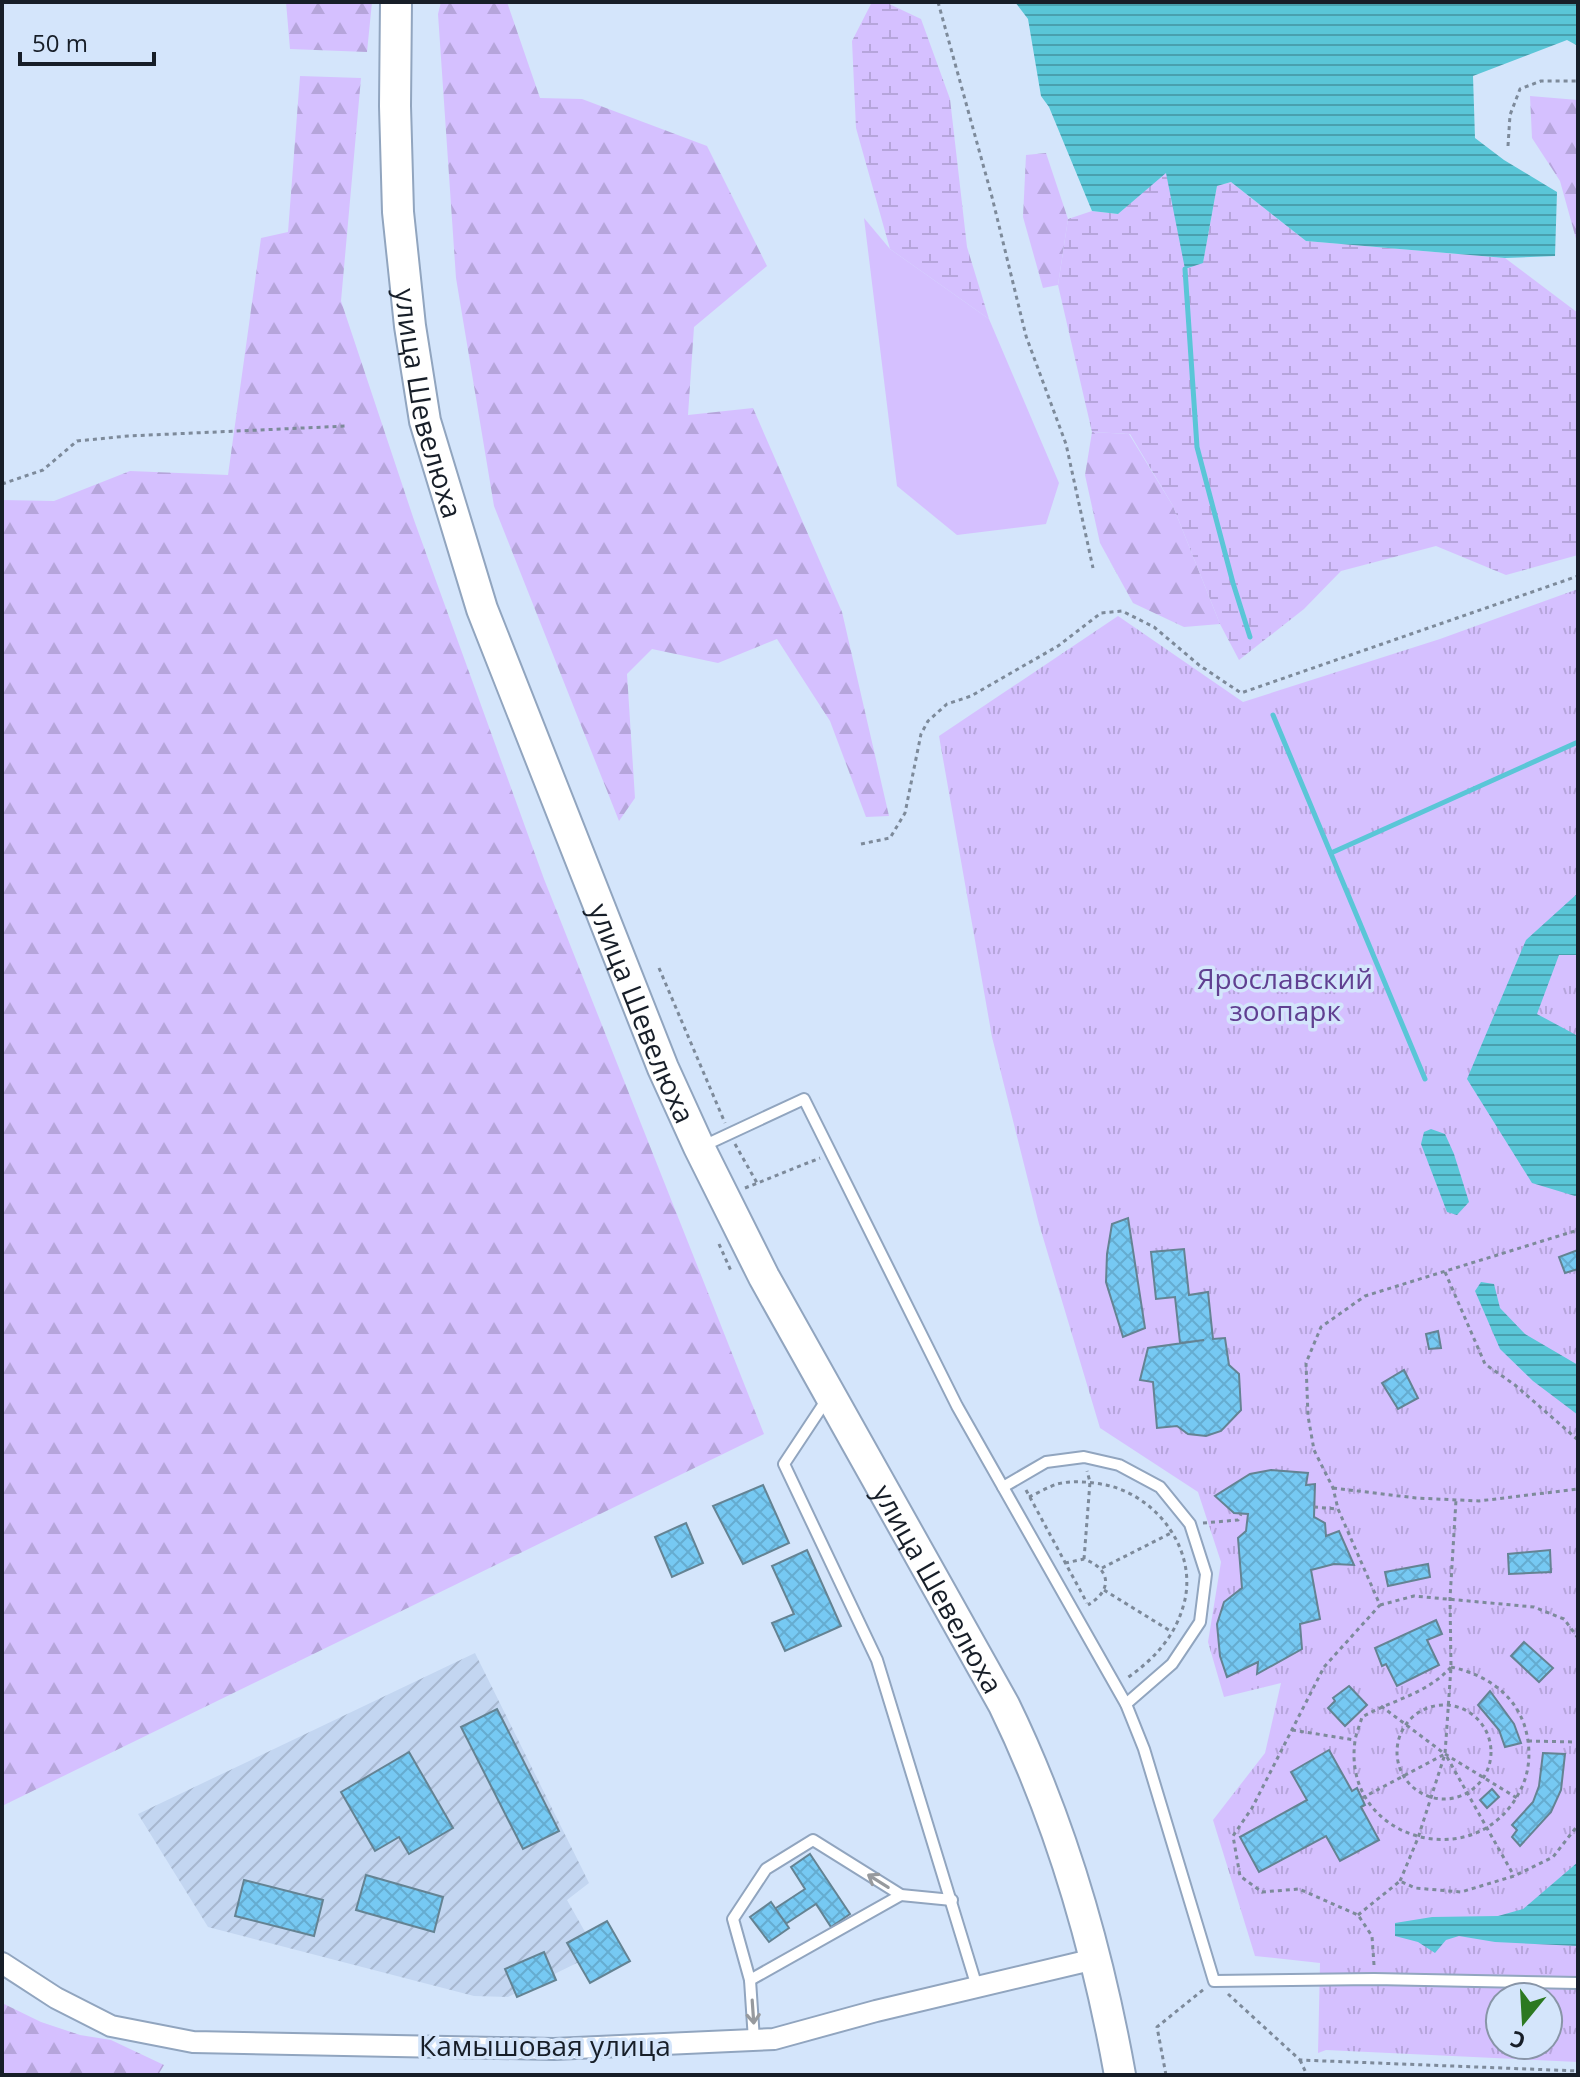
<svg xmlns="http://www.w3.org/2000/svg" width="1580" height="2077" viewBox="0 0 1580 2077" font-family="'Open Sans',sans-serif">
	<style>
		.industrial { fill: url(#industrial-furrows) }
		.green { fill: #d5c0ff }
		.forest { fill: url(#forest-firs) }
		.wetland { fill: url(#wetland-marsh) }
		.park { fill: url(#park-tufts); fill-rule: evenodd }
		.water { fill: url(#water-rules) }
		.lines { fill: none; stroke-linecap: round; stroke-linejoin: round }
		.stream { stroke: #5ac6d7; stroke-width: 5 }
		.building { fill: url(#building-cross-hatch); stroke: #648393; stroke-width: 2 }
		.lane-casing { stroke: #91a5bf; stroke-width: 14 }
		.street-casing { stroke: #91a5bf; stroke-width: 24 }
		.primary-casing { stroke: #91a5bf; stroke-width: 34 }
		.path { stroke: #7d8a9a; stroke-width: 3; stroke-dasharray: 4 4; stroke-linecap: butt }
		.lane { stroke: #fff; stroke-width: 10 }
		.street { stroke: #fff; stroke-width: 20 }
		.primary { stroke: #fff; stroke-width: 30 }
		.oneway { stroke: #979a9e }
		.labels { text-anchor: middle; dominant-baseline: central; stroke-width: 7; stroke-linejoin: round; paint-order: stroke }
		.street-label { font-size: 28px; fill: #171e28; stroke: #d4e5fb }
		.park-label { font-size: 28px; fill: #603f91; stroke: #d4e5fb }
	</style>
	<defs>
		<pattern id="industrial-furrows" width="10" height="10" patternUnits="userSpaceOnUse" patternTransform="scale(2)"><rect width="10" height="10" fill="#c3d6f1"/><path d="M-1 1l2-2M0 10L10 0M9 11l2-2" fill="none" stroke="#a7b7cf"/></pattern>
		<pattern id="forest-firs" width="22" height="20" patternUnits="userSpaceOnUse" patternTransform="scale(2)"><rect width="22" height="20" fill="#d5c0ff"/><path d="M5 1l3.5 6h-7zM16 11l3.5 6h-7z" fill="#b6a5db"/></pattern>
		<pattern id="wetland-marsh" width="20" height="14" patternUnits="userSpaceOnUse" patternTransform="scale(2)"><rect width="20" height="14" fill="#d5c0ff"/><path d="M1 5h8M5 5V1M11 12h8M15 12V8" fill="none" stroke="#b6a5db"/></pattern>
		<pattern id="park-tufts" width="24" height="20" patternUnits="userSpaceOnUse" patternTransform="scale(2)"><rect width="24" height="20" fill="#d5c0ff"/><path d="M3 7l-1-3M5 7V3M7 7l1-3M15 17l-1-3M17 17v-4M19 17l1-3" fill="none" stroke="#b6a5db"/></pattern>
		<pattern id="water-rules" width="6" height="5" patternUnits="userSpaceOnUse" patternTransform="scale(2)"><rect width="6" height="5" fill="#5ac6d7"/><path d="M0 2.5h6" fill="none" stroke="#49a0ae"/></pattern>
		<pattern id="building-cross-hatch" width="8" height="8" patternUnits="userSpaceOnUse" patternTransform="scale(2)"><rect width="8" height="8" fill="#76c9f3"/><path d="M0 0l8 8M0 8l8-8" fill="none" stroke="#65acd0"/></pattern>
	</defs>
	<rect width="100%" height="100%" fill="#d4e5fb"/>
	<!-- industrial -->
	<polygon class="industrial" points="475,1653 589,1883 567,1900 597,1953 508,1997 474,1996 208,1927 138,1814"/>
	<!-- green -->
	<polygon class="green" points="864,218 890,249 989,319 1059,483 1046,524 957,535 897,486"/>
	<!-- forest -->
	<g class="forest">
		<polygon points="286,2 372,2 367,52 290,49"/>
		<polygon points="441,2 507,2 540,98 582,99 707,146 767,266 694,327 688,415 753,408 842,612 889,816 866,817 830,721 777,639 718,663 652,649 627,674 635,798 619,821 494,506 456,278 438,14"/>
		<polygon points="300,76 361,78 341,301 414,520 544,879 764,1434 2,1806 2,500 54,501 130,471 228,475 261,238 288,232"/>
		<polygon points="1530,96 1578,100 1578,246 1560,181 1532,138"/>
		<polygon points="1046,153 1068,219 1058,285 1043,288 1023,217 1026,155"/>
		<polygon points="1092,432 1129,434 1173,506 1220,624 1184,627 1133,603 1100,543 1085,475"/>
		<polygon points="2,2003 41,2022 80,2035 111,2040 164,2065 158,2075 2,2075"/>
	</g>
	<!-- wetland -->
	<g class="wetland">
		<polygon points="872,2 885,2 921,19 950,99 967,247 989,319 890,249 856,128 852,41"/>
		<polygon points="1166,172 1203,262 1217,186 1231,182 1306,241 1505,258 1578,313 1578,555 1506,575 1436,546 1341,571 1304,609 1239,660 1220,624 1173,506 1130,434 1092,432 1058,285 1068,219 1092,211 1118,214"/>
	</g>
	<!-- park -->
	<path class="park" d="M1578,589V2062L1326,2050L1318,2053L1320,1963L1255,1956L1213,1820L1265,1753L1281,1683L1224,1697L1208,1642L1221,1562L1198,1492L1100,1428L1039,1224L992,1037L939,736L1118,616L1243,702L1440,639ZM1500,1997H1548V2045H1500Z"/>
	<!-- water -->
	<g class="water">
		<polygon points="1015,2 1578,2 1578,46 1567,40 1473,76 1475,138 1504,160 1557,192 1555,256 1505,258 1306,241 1231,182 1217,186 1203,263 1185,269 1166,173 1118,214 1092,211 1049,107 1041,96 1028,19"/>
		<polygon points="1578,893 1578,955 1559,955 1537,1014 1578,1036 1578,1195 1575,1196 1532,1183 1467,1079 1526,940"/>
		<polygon points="1431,1129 1445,1134 1454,1154 1469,1202 1457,1215 1447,1212 1421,1144 1424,1132"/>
		<polygon points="1481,1282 1494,1284 1500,1308 1525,1334 1578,1365 1578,1415 1533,1381 1500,1349 1475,1291"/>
		<polygon points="1578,1862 1578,1946 1495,1942 1459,1936 1446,1940 1435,1953 1418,1942 1395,1936 1395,1923 1432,1917 1498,1916 1523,1909"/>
	</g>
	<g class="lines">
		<!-- stream -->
		<g class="stream">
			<polyline points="1185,269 1197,447 1233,583 1250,637"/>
			<polyline points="1273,715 1425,1079"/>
			<polyline points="1331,853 1578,742"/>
		</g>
	</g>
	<!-- building -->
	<g class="building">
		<polygon points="1128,1218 1145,1328 1123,1337 1106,1282 1107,1254 1112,1224"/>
		<polygon points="1184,1249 1189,1295 1208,1292 1213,1339 1225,1338 1229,1365 1239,1374 1241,1410 1221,1431 1206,1436 1188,1434 1177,1426 1157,1428 1153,1382 1140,1380 1148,1348 1204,1340 1180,1343 1175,1297 1156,1299 1151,1252"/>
		<polygon points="1578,1250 1578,1269 1565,1273 1559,1257"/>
		<polygon points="1438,1331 1441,1348 1429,1349 1426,1334"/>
		<polygon points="1404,1370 1418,1398 1398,1409 1382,1383"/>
		<polygon points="1271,1470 1308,1473 1306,1485 1315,1484 1314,1517 1325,1523 1326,1536 1339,1531 1354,1565 1334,1564 1311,1570 1320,1619 1300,1624 1302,1649 1257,1674 1258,1662 1227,1677 1220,1656 1217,1624 1224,1602 1242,1588 1238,1538 1246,1531 1248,1514 1234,1513 1215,1496 1250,1474"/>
		<polygon points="763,1485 789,1543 743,1564 713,1506"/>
		<polygon points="686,1523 703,1563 672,1577 655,1537"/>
		<polygon points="807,1550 841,1626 785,1651 772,1623 794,1614 772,1566"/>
		<polygon points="1550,1550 1551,1572 1509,1574 1508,1554"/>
		<polygon points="1428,1564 1430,1577 1388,1586 1385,1572"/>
		<polygon points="1436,1620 1442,1634 1427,1640 1439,1665 1397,1686 1386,1664 1382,1666 1375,1648"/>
		<polygon points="1524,1642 1553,1668 1539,1682 1511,1656"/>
		<polygon points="1349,1686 1367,1705 1345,1726 1328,1708 1335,1701 1333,1698"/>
		<polygon points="1490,1691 1514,1724 1521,1743 1505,1747 1499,1730 1478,1705"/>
		<polygon points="497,1709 559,1831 523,1849 461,1727"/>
		<polygon points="1329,1750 1352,1791 1357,1788 1365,1805 1361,1807 1379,1840 1340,1861 1326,1836 1259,1872 1240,1837 1307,1800 1291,1772"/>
		<polygon points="409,1752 453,1828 409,1854 399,1837 375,1851 341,1792"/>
		<polygon points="1543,1753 1565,1754 1561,1790 1551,1812 1520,1846 1512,1837 1517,1830 1512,1825 1533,1802 1539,1786"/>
		<polygon points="1492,1789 1499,1797 1487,1808 1480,1800"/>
		<polygon points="810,1854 850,1914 831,1927 816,1904 784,1925 773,1910 805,1889 791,1867"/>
		<polygon points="366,1875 443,1897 434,1932 356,1910"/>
		<polygon points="244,1880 323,1900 314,1936 235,1916"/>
		<polygon points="771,1902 789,1928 769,1942 750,1917"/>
		<polygon points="607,1921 630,1961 590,1983 567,1943"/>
		<polygon points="544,1952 556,1980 517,1997 505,1969"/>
	</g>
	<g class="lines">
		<defs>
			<g id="lane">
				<polyline points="701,1147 804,1099 957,1406 1126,1704 1144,1749 1214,1981 1374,1979 1578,1983"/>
				<polyline points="827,1399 784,1464 877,1660 977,1987"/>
				<polyline points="1003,1487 1046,1462 1084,1457 1119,1465 1160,1487 1190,1524 1206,1574 1200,1622 1172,1664 1126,1704"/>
				<polyline points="750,1980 901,1895"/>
				<polyline points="754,2040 750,1980 733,1919 766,1869 813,1840 901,1895 952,1900"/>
			</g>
			<polyline id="street" points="2,1963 56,1998 111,2026 193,2042 554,2049 774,2039 876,2011 1095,1959"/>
			<g id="primary">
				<path id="s1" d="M396,2L395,106L398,212L410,326L425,421L482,609L663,1068L699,1147L764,1277L1004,1705C1061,1822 1097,1947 1120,2075"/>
			</g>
		</defs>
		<!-- lane casing -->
		<use href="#lane" class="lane-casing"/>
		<!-- street casing -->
		<use href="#street" class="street-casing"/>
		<!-- primary casing -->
		<use href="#primary" class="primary-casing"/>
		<!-- path -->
		<g class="path">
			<polyline points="938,2 992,197 1026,336 1066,444 1093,568"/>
			<polyline points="1508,146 1510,115 1520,89 1541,81 1578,81"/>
			<polyline points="2,484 43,470 77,441 128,436 347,426"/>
			<polyline points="861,844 890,838 905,813 921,734 928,721 947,704 971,696 1058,646 1101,613 1122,611 1154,627 1199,665 1241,693 1578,576"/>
			<polyline points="659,968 725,1123"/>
			<polyline points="735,1144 757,1183"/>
			<polyline points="745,1188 820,1158"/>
			<polyline points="719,1244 731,1271"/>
			<polyline points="1445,1272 1485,1364 1515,1385 1578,1440"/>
			<polyline points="1333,1488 1416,1498 1479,1501 1578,1489"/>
			<polyline points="1026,1490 1087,1603"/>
			<path d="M1029,1497C1038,1493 1048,1487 1057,1484C1073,1480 1091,1482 1106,1485C1158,1496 1200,1553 1183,1607C1174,1638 1153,1660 1127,1678"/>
			<polyline points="1314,1507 1338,1509"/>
			<polyline points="1203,1523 1238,1520 1241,1514"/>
			<polyline points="1084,1559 1090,1482 1087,1471"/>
			<path d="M1065,1563L1084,1559C1111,1569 1113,1590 1088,1605"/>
			<polyline points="1102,1568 1173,1532"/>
			<polyline points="1104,1590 1172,1632"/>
			<polyline points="1380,1605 1414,1596 1534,1607 1564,1619 1578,1638"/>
			<path d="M1451,1667C1483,1674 1512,1691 1524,1724C1531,1745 1531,1769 1521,1789C1478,1879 1341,1840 1355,1741C1356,1733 1360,1725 1362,1717C1392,1700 1427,1694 1451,1667Z"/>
			<circle cx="1444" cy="1752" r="47"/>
			<polyline points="1381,1706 1445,1754 1517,1798"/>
			<polyline points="1292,1730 1355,1740"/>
			<polyline points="1528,1741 1578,1742"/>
			<polyline points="1447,1757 1514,1876"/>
			<polyline points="1362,1798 1445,1754"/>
			<polyline points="1400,1881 1418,1838 1445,1754 1451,1667 1450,1598 1456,1500"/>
			<polyline points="1358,1915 1400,1881 1415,1888 1461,1892 1514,1876 1553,1857 1578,1825"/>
			<polyline points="1374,1965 1372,1936 1358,1915 1299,1889 1262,1892 1240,1876 1233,1836 1252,1808 1324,1667 1380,1605 1338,1509 1333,1488 1314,1450 1308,1416 1306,1363 1321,1327 1365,1296 1578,1230"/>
			<polyline points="1228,1994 1300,2060 1578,2071"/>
			<polyline points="1300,2060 1307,2075"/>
			<polyline points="1166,2075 1157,2027 1204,1989"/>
		</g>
		<!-- lane -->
		<use href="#lane" class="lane"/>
		<!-- street -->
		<use href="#street" class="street"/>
		<!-- primary -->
		<use href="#primary" class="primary"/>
	</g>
	<!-- one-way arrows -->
	<defs><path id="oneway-shaft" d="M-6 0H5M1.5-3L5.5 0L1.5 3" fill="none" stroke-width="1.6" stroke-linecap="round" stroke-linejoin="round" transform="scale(2)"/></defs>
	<g class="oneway">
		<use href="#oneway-shaft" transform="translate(878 1881) rotate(-148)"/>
		<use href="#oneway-shaft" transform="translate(753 2012) rotate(86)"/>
	</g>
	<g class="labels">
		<!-- street labels -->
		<g class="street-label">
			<text stroke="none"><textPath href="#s1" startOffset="404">улица Шевелюха</textPath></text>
			<text stroke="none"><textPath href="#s1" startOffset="1052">улица Шевелюха</textPath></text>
			<text stroke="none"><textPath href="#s1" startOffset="1700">улица Шевелюха</textPath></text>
			<text x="545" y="2045">Камышовая улица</text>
		</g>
		<!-- park labels -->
		<g class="park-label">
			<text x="1285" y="978">Ярославский<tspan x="1285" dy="32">зоопарк</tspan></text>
		</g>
	</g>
	<!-- border -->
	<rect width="1580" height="2077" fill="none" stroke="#171e28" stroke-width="8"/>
	<!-- north arrow -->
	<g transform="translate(1524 2021) rotate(198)"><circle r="38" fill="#d4e5fb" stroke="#8895a7" stroke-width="2"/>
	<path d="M0-6L14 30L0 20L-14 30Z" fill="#2c7921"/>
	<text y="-12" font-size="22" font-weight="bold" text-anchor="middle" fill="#171e28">С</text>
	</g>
	<!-- scale -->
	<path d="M20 52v12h134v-12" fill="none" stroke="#171e28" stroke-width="4"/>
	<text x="32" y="52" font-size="24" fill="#171e28" stroke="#d4e5fb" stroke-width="6" paint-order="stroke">50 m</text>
</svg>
